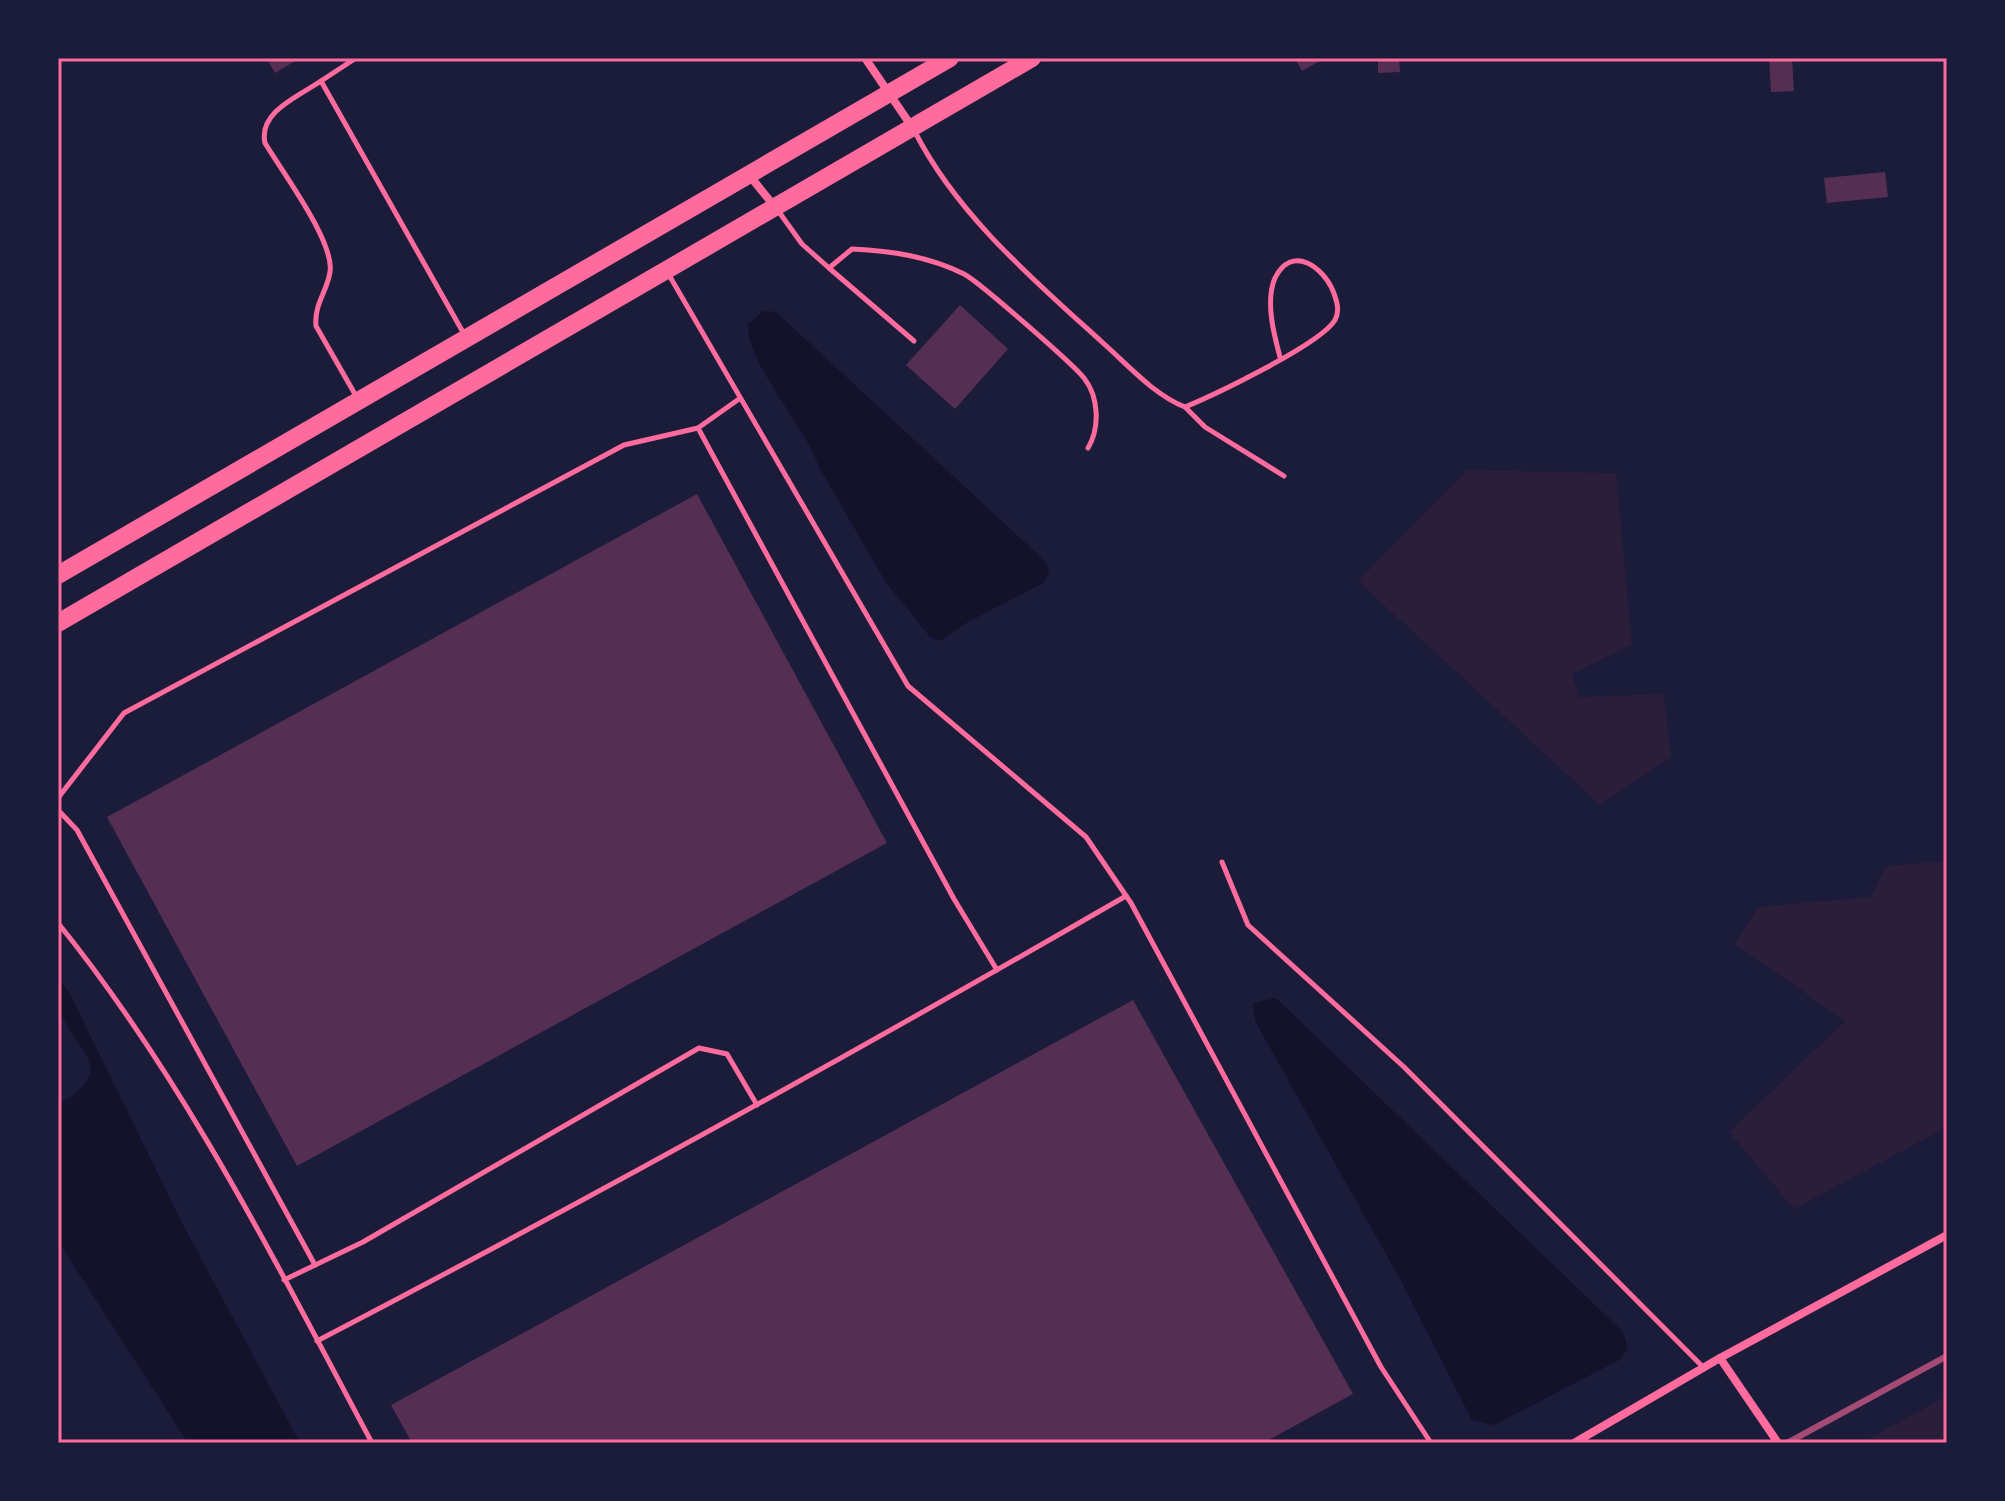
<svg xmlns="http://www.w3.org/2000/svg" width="2005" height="1501" viewBox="0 0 2005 1501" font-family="'Source Sans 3',sans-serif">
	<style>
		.green { fill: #2a1e3b }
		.water { fill: #12122b }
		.building { fill: #542f53 }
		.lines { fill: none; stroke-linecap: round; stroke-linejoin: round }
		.service { stroke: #ff6b9d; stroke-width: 5 }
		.minor { stroke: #ff6b9d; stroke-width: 8 }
		.trunk { stroke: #ff6b9d; stroke-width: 18 }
		.rail { stroke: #a44b75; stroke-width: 6 }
		.neatline { fill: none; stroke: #ff6b9d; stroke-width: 3 }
	</style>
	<rect width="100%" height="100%" fill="#1b1b3a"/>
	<!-- green -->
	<g class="green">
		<polygon points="1467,470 1616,473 1632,645 1572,674 1579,697 1664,694 1671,757 1600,805 1358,581"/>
		<polygon points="1947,861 1947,1127 1794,1209 1729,1132 1845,1021 1735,944 1758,907 1871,897 1886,866"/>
		<polygon points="1947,1396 1947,1443 1869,1443 1871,1437"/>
	</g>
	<!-- water -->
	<g class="water">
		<path d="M764,311L776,312L1046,562L1049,570L1045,582L966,623L941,641L930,637L885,581L819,467C805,425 746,363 748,324Z"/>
		<path d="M58,978L68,990L181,1221L300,1443H188L58,1241V1105C121,1069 76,1053 59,1009C56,1001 58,987 58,978Z"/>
		<polygon points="1276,998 1623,1332 1628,1349 1619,1360 1494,1425 1472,1420 1399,1277 1255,1021 1253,1003"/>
	</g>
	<!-- building -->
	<g class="building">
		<polygon points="266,58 300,58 275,73"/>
		<polygon points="1295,58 1325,58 1302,71"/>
		<polygon points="1378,58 1399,58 1400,72 1378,73"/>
		<polygon points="1769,58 1792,58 1794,91 1771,92"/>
		<polygon points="1885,172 1888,197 1827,203 1824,178"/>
		<polygon points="960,305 1008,349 955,409 906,365"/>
		<polygon points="697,494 887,843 297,1166 107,817"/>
		<polygon points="1133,1000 1353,1394 1263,1443 412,1443 391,1405"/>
	</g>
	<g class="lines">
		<!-- service -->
		<g class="service">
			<polyline points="356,58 321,81 464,334"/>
			<path d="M321,81C299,96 258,112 265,143C281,170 335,242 330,272C327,292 314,304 316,326L356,396"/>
			<path d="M915,132C958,216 1034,280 1103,343C1128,365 1154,395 1185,407C1214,395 1321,344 1335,320C1340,311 1337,301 1333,291C1323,267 1292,244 1275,278C1265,301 1274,335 1280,357"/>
			<path d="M779,212L802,244L829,268L852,249C891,251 928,256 964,274C978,281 1073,364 1084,378C1099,397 1100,428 1088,448"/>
			<polyline points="829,268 914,341"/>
			<polyline points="669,275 908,686 1086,837 1131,903 1381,1367 1431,1443"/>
			<polyline points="1185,407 1205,427 1284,476"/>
			<polyline points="698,428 954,899 997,970"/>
			<polyline points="58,798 124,713 624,445 698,428 739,399"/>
			<polyline points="58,810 77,830 315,1265"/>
			<polyline points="1222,862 1248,925 1404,1067 1703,1367"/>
			<path d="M58,923C185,1080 277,1265 372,1443"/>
			<polyline points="284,1280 363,1242 699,1048 727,1054 757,1105"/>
			<path d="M317,1341C590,1199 859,1050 1126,896"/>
		</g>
		<!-- minor -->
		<g class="minor">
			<polyline points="865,58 912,127"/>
			<polyline points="749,175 775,207"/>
			<polyline points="1720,1358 1778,1443"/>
			<polyline points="1574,1443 1720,1358 1947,1235"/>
		</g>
		<!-- trunk -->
		<g class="trunk">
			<polyline points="58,575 950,58"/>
			<polyline points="58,623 1032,58"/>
		</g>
		<!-- rail -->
		<polyline class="rail" points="1787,1443 1947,1356"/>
	</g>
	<!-- border -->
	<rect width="2005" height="1501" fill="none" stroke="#1b1b3a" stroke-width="120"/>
	<rect x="60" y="60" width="1885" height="1381" class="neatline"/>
</svg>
